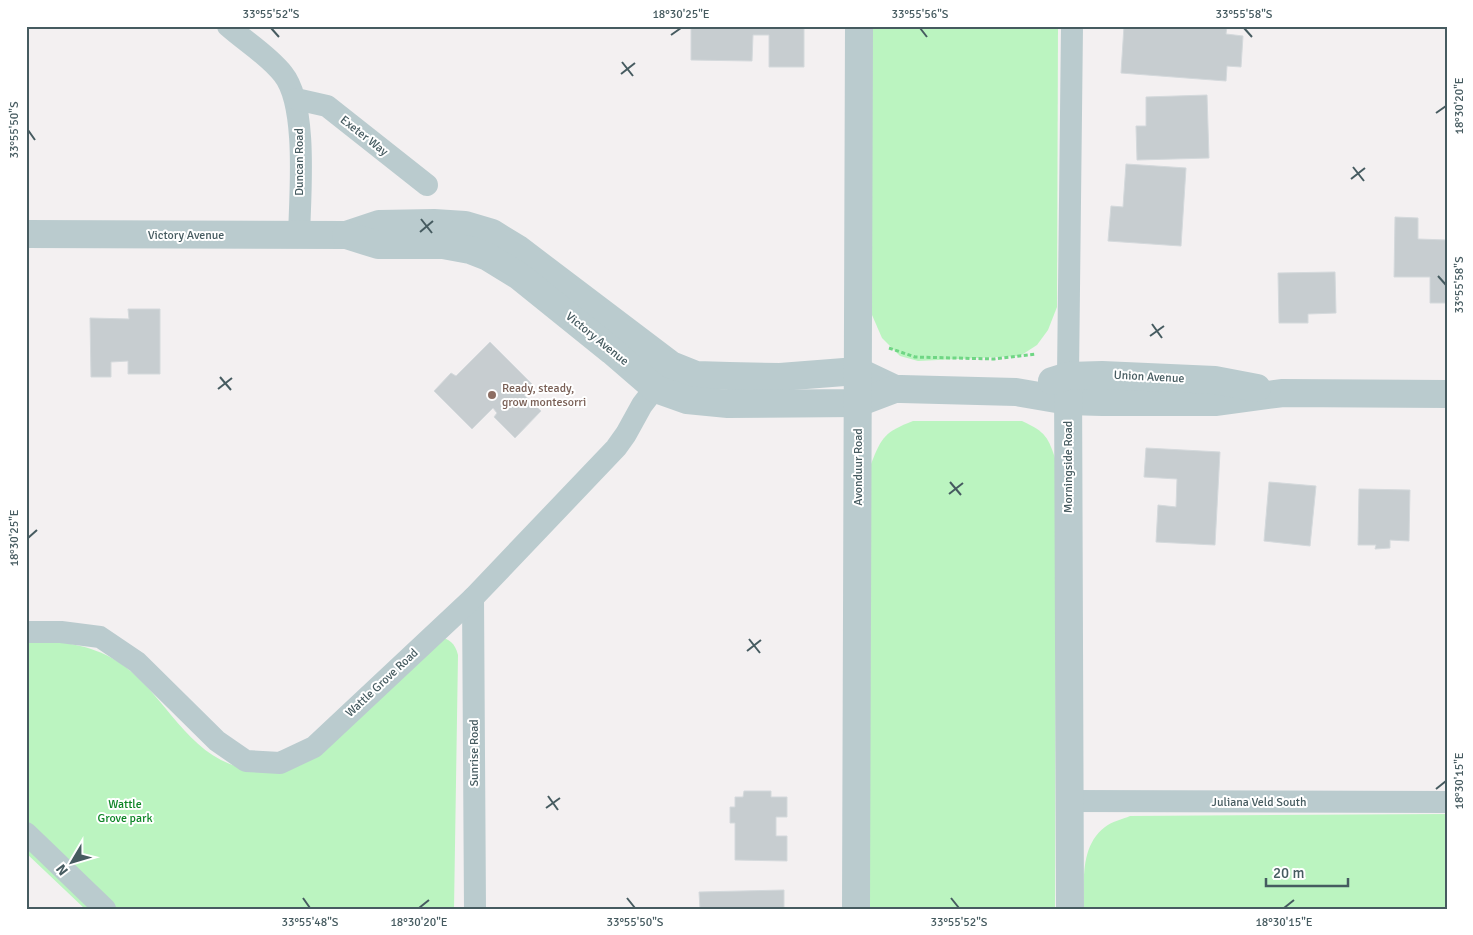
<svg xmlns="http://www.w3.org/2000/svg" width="1473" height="935" viewBox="0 0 1473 935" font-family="Signika,sans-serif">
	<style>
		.green { fill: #bbf4c0 }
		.building { fill: #c7cdd0; stroke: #d4d9dc }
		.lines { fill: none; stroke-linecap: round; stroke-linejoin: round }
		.path { stroke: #6fd684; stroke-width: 3; stroke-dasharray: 4 2.5; stroke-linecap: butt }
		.minor { stroke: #bacbce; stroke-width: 22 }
		.tertiary { stroke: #bacbce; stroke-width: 28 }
		.ticks { fill: none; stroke: #465b60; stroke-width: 2 }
		.education-dot { fill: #8d6e63; stroke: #fff; stroke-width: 2 }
		.labels { text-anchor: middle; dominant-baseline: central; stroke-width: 4; stroke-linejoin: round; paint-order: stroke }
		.street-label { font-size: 12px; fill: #465b60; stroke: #fff }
		.education-label { font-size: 12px; fill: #785e54; stroke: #fff; text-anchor: start }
		.park-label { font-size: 12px; fill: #0d8526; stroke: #fff }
		.neatline { fill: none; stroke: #465b60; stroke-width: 2 }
		.ticks-label { font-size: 12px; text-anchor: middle; fill: #465b60 }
	</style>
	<rect width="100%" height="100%" fill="#f3f0f1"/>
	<!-- green -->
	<g class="green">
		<polygon points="871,26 1058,26 1057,307 1048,330 1037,345 1020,356 918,361 900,356 882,338 872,315"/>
		<path d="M913,421H1022C1046,432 1048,437 1056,461L1055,909H869L871,464C882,436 885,432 913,421Z"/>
		<path d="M437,636C450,639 455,643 458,655L454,909H85L26,853V639C58,641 90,644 117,661C162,689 185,753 239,767C251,770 272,767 285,767Z"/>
		<path d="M1447,814V909H1084C1084,881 1080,846 1105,827C1111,822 1123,819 1130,816Z"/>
	</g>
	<!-- building -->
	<g class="building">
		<polygon points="691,26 804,28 804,67 769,67 769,35 753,35 752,61 691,60"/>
		<polygon points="1124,26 1227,26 1226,34 1243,36 1241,67 1227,66 1226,81 1121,73"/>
		<polygon points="1207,95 1209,158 1137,160 1136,126 1146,126 1146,97"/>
		<polygon points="1126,164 1186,168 1181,246 1108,241 1111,206 1123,207"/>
		<polygon points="1395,217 1418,218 1418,239 1447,240 1447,303 1430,303 1430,277 1394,277"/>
		<polygon points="1335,272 1336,313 1308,314 1308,323 1279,323 1278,273"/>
		<polygon points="128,309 160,309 160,374 128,374 128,361 111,362 111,377 91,377 90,318 129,319"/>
		<polygon points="490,342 533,385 524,395 541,411 515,438 494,417 497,413 493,408 472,429 434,391 451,373 456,376"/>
		<polygon points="1146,448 1220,452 1215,545 1156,542 1158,505 1176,507 1177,479 1144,477"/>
		<polygon points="1269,482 1316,486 1310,546 1264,541"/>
		<polygon points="1359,489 1410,490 1409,541 1390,540 1390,548 1375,549 1376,545 1358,545"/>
		<polygon points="744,791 771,791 771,797 787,797 787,817 776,817 776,836 787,836 787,861 735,860 735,823 730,823 730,807 735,807 735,797 743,797"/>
		<polygon points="784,890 784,908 700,909 699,892"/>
	</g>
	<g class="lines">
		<!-- path -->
		<polyline class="path" points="889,348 915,357 994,359 1036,354"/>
		<!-- minor -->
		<g class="minor">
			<path d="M228,26C246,42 268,55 283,74C308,105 300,195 299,236"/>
			<polyline points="296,99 327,106 427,185"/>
			<polyline points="1068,376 1072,26"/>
			<polyline points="473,598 475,909"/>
			<polyline points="26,632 61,632 100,637 137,662 217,741 246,761 280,763 314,747 473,598 616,448 626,434 642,405 665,375"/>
			<polyline points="1070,801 1447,802"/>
			<polyline points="26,833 105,909"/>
		</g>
		<!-- tertiary -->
		<g class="tertiary">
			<polyline points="26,234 346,235 379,224 434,223 465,225 492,233 518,249 671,365 696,375 729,376 780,377 857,371 895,389"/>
			<polyline points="346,235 378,245 443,245 470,250 488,257 519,276 612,351 656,389 687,400 728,404 858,403 895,389 901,389 1016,392 1068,401 1102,402 1215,402 1283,393 1447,394"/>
			<polyline points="1068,376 1070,909"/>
			<polyline points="1052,381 1068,376 1102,375 1215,380 1257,388"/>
			<polyline points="856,909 859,26"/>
		</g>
	</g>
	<!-- ticks -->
	<path class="ticks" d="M271,28L279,37M920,28L927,37M1244,28L1252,37M671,35L681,28M622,62L633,76M621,74L635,63M1436,113L1446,106M28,130L35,140M1353,167L1364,181M1351,179L1365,168M421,219L432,233M420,232L433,221M1438,276L1446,285M1152,324L1162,338M1150,336L1164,326M220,377L231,390M218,389L232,378M950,482L961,495M949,494L963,483M28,538L37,530M749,639L760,653M747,651L761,640M1436,789L1446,781M548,796L558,810M546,808L560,798M303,898L310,908M627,898L635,908M951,898L959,908M419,908L429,900M1284,908L1294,900"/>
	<!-- markers -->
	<circle class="education-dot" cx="492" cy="395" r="5"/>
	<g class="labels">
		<!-- street labels -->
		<g class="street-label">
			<text transform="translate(364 136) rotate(38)">Exeter Way</text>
			<text transform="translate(299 162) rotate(-90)">Duncan Road</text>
			<text x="186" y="235">Victory Avenue</text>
			<text transform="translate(597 339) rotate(39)">Victory Avenue</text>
			<text transform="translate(1149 377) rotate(3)">Union Avenue</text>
			<text transform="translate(858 467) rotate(-90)">Avonduur Road</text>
			<text transform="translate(1068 467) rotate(-90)">Morningside Road</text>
			<text transform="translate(382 683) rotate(-43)">Wattle Grove Road</text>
			<text transform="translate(474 753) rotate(-90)">Sunrise Road</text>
			<text x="1259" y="802">Juliana Veld South</text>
		</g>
		<!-- education labels -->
		<g class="education-label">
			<text x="502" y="388">Ready, steady,<tspan x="502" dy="14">grow montesorri</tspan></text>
		</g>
		<!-- park labels -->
		<g class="park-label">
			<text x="125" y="804">Wattle<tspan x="125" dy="14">Grove park</tspan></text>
		</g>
	</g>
	<!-- border -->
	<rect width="1473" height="935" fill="none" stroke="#ffffff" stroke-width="55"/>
	<!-- north arrow -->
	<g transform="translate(72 862) rotate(232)" stroke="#ffffff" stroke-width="4" paint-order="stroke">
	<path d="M0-4L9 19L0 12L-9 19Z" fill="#465b60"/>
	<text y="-8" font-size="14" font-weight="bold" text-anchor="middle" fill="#465b60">N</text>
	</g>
	<!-- scale -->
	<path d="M1266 878v8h82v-8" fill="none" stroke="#465b60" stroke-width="2.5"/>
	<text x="1273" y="878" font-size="15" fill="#465b60" stroke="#ffffff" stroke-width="4" paint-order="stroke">20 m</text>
	<rect x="28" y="28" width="1418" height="880" class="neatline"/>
	<g class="ticks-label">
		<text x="271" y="18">33°55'52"S</text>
		<text x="681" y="18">18°30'25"E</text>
		<text x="920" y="18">33°55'56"S</text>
		<text x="1244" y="18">33°55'58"S</text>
		<text transform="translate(1459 106) rotate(-90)" y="4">18°30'20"E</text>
		<text transform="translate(14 130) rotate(-90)" y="4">33°55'50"S</text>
		<text transform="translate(1459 285) rotate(-90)" y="4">33°55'58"S</text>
		<text transform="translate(14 538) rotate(-90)" y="4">18°30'25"E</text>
		<text transform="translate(1459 781) rotate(-90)" y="4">18°30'15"E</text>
		<text x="310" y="926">33°55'48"S</text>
		<text x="419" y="926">18°30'20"E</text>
		<text x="635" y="926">33°55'50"S</text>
		<text x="959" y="926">33°55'52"S</text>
		<text x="1284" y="926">18°30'15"E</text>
	</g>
</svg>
